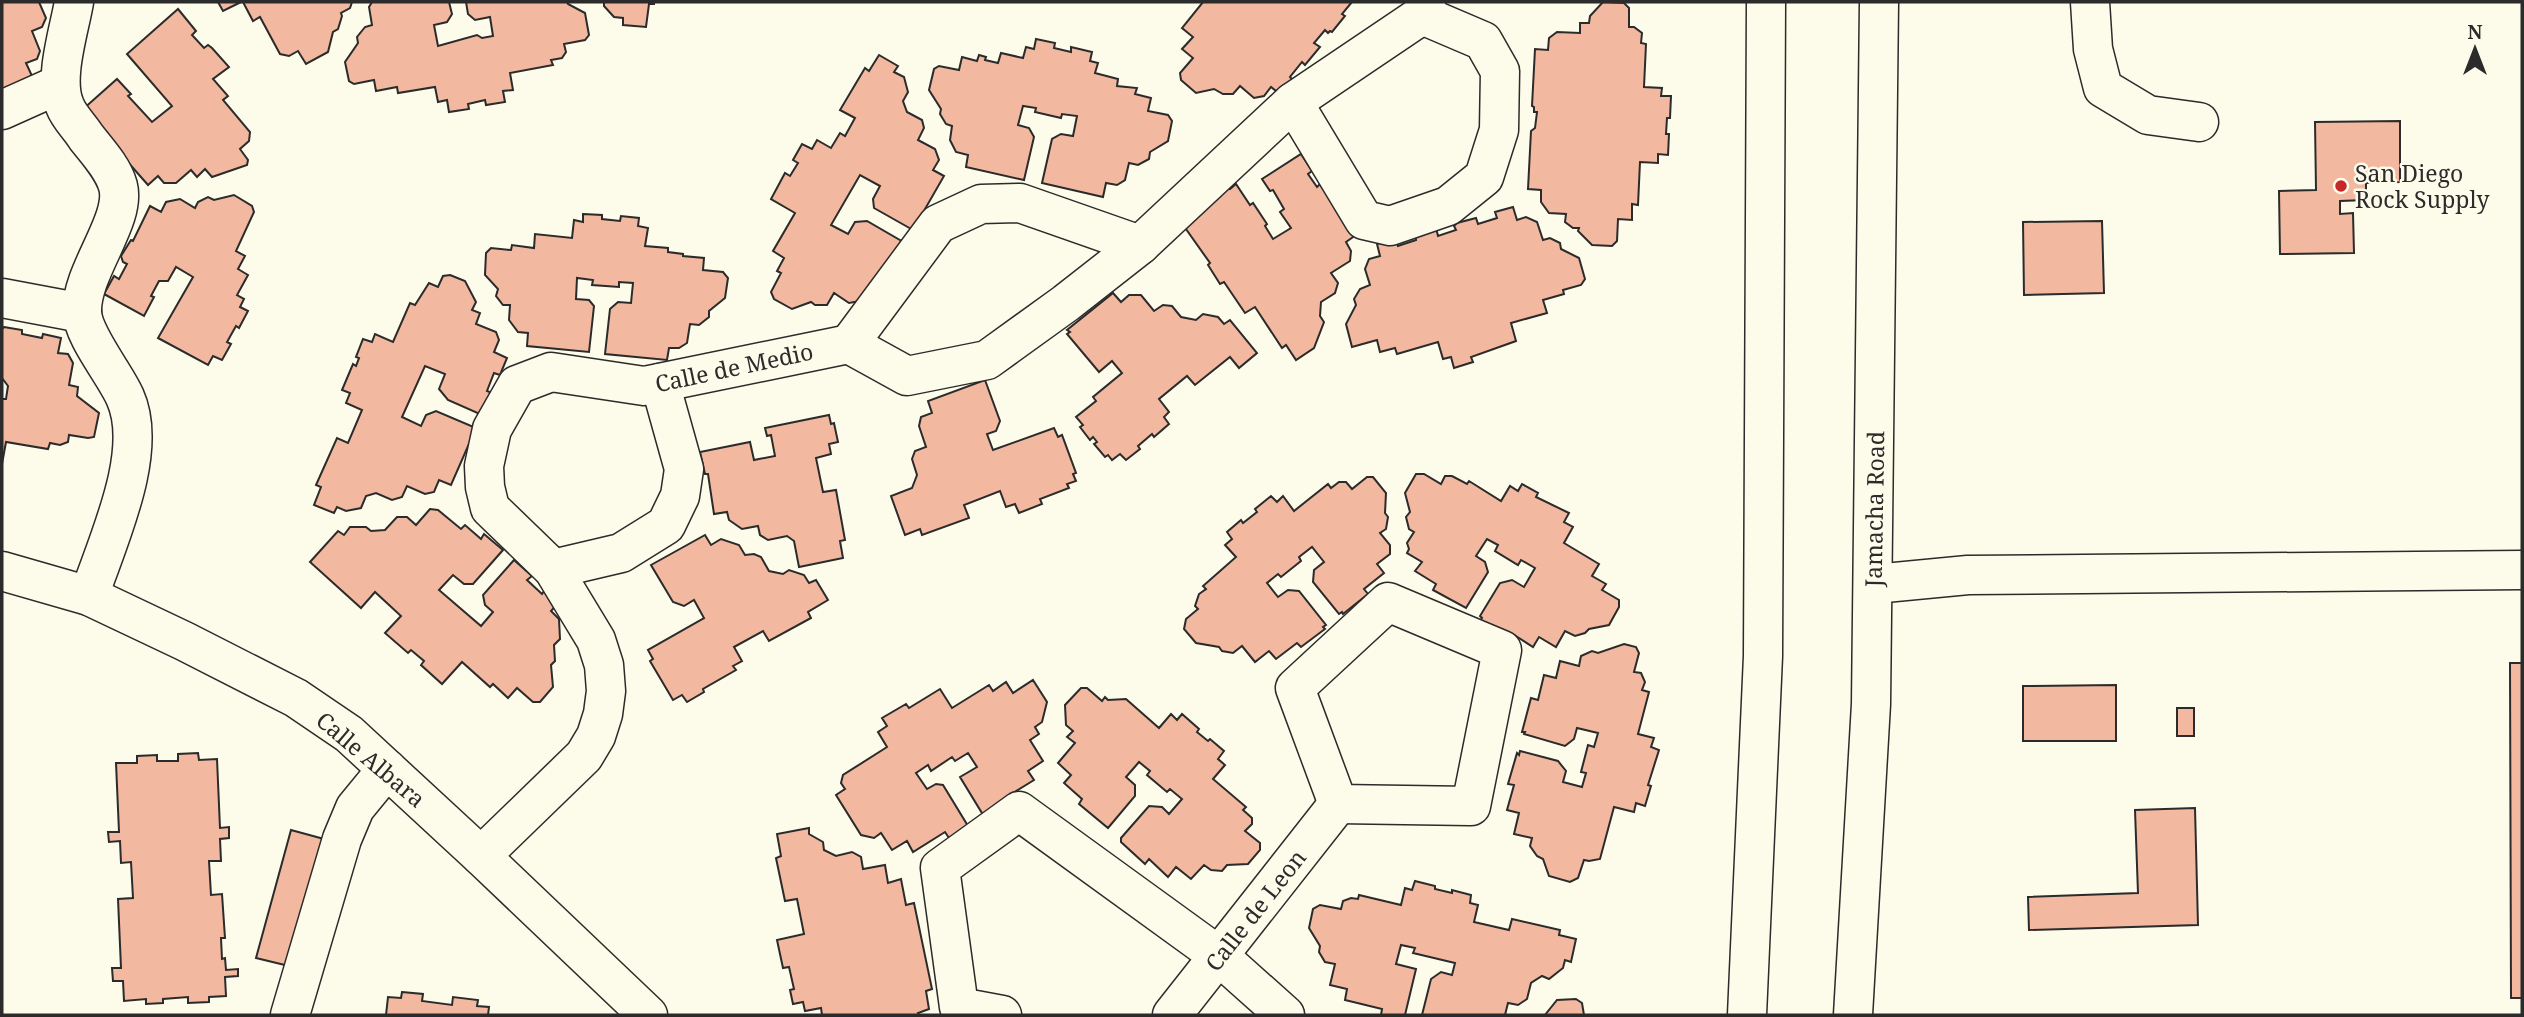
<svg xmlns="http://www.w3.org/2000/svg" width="2524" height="1017" viewBox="0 0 2524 1017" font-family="'Noto Serif',serif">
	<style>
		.building { fill: #f2b8a0; stroke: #2b2b2b; stroke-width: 2 }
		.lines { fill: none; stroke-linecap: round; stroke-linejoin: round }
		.minor-casing { stroke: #2b2b2b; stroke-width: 41 }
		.major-casing { stroke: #2b2b2b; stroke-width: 41 }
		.minor { stroke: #fdfbea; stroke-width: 38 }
		.major { stroke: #fdfbea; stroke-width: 38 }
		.poi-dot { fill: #c62828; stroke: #fdfbea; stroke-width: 2.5 }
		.labels { text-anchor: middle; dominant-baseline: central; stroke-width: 5; stroke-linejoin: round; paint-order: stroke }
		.poi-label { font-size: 23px; fill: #2b2b2b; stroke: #fdfbea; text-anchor: start }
		.street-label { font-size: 23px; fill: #2b2b2b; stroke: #fdfbea }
	</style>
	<rect width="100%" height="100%" fill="#fdfbea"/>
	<!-- building -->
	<g class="building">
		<polygon points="2,2 39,2 46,18 42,27 32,31 40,51 37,59 26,63 32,76 2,89"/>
		<polygon points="218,2 241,2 223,11"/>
		<polygon points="243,2 352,2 350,8 341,13 342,16 338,29 333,32 328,52 306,64 298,51 289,56 280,54 260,17 253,21"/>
		<polygon points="372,2 449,2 452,14 447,22 434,25 438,46 477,35 482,38 493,36 490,17 475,20 468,14 466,2 567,2 568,4 585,13 589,35 585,40 564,44 566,52 562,58 551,60 553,65 510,73 513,90 503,91 505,102 486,105 485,100 468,104 469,109 449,112 447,100 438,102 435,87 398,93 397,87 376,91 374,80 354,84 349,81 345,62 358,43 357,37 365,27 372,25 369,7"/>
		<polygon points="604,2 654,2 654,4 649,4 646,27 623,25 623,18 614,17 604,6"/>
		<polygon points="1203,2 1352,2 1342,14 1345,16 1332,32 1330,31 1328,33 1325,30 1314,43 1320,47 1305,65 1302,62 1290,77 1293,80 1281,95 1271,87 1264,96 1254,98 1240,86 1233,94 1223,94 1214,89 1196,93 1181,80 1180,73 1193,58 1182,49 1193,37 1182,28"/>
		<polygon points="1603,2 1624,3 1629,8 1629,27 1634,27 1642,33 1641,43 1646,44 1644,87 1662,88 1661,96 1671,96 1670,118 1667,118 1666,134 1669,134 1668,155 1658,154 1658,163 1640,162 1638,205 1632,204 1632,220 1618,219 1617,241 1612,246 1592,245 1578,231 1579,228 1573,228 1565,222 1566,214 1549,213 1541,202 1541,190 1528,189 1531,131 1535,128 1537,112 1534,112 1534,107 1532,106 1535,49 1548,50 1549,38 1557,32 1580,33 1580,23 1589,23 1590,16"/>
		<polygon points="178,9 196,31 192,35 204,48 208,45 212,48 229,67 213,79 228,96 223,100 250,132 249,141 240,149 248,160 247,165 212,177 205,169 197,177 191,170 176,183 164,183 158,176 148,185 82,110 117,79 131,94 128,96 152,122 172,106 127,54"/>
		<polygon points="1036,39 1055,43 1054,48 1071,52 1071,47 1092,52 1090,61 1098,63 1095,73 1118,79 1117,86 1137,88 1135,94 1151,98 1148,111 1168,115 1172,121 1168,141 1150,152 1149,159 1138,165 1129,163 1125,180 1117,185 1106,183 1103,197 1042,183 1052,139 1061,134 1073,136 1077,116 1062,114 1061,118 1035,112 1036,108 1023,106 1018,125 1029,128 1034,137 1024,180 966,167 968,155 956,152 950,140 952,126 946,124 940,114 941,109 929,90 934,69 939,66 959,70 962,57 977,61 979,55 986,57 985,60 998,63 1001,53 1023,58 1026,47 1034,49"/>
		<polygon points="879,55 898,66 894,72 904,77 908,92 903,101 907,112 922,120 924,128 918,140 935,149 939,160 933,170 944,176 913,230 874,208 873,199 880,186 860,175 831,225 848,234 855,222 867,221 905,243 860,301 849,303 834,293 827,305 815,305 811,302 792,309 774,299 771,292 781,273 777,271 784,258 773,251 795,213 771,199 785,173 790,176 798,163 793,160 802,144 812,149 817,140 831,148 840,133 845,136 855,118 840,110 865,68 869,71"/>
		<polygon points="2400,121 2400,182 2366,183 2366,200 2340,201 2340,214 2353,213 2354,253 2280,254 2279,191 2316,190 2315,122"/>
		<polygon points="1301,154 1312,171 1308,174 1317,187 1320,184 1322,187 1324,186 1356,235 1346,242 1351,251 1350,261 1331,273 1338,283 1335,293 1321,302 1320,316 1324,322 1314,348 1296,360 1286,345 1282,348 1255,307 1245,313 1224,282 1220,284 1208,265 1210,263 1181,222 1226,187 1230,189 1236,184 1250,205 1253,203 1267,224 1265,226 1273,239 1291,228 1280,212 1284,209 1273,190 1270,191 1262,179"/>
		<polygon points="234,195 252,206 254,212 236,251 245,256 238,269 248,275 237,295 244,299 240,307 248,311 239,328 236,326 227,342 231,344 222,360 213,356 208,365 158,338 193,277 176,267 168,281 159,281 151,296 154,297 144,316 104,294 114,276 119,279 127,264 123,262 121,256 131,240 133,241 150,206 161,212 166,202 180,199 195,208 198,202 208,197 214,200"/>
		<polygon points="1513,207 1517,220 1526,217 1537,222 1543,240 1550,238 1560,243 1561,249 1579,258 1585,279 1581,285 1563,290 1564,294 1543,300 1547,313 1511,323 1516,341 1471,357 1473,362 1454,368 1451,357 1443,359 1438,342 1397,354 1395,348 1380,352 1377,340 1352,347 1346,324 1356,305 1354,299 1360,289 1370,285 1365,269 1369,259 1380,256 1377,244 1396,238 1398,246 1416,240 1415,234 1436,228 1438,236 1456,230 1454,226 1457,223 1476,218 1478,224 1497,218 1495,212"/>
		<polygon points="583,214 602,215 602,219 620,221 621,216 639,218 638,226 648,228 645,246 668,248 668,252 683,254 683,256 704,258 703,270 723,272 728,278 725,298 709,311 709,317 699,325 690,324 687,343 679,348 669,348 667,360 605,354 610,309 618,302 631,303 633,283 619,282 619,287 592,285 593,280 577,278 576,299 589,300 594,306 589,352 527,346 528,333 518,332 509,320 510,305 503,305 496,296 498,289 485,275 486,253 491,248 511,250 512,245 534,248 535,234 572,238 574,220 583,222"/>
		<polygon points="2102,221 2104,293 2024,295 2023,222"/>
		<polygon points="450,275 465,281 476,302 472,310 480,313 476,324 496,332 499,340 494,352 507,358 500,375 494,373 487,391 492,393 482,415 448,400 439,389 445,374 425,366 402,417 421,426 426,415 436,411 476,428 451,485 439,480 434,492 425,494 407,486 402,497 392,500 376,493 366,496 361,508 346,511 337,507 334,513 314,505 321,487 316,485 337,438 348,443 362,410 346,403 350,393 342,390 353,364 356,366 359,358 356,357 363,339 372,342 375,334 393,342 410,303 415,305 429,283 438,287 443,276"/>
		<polygon points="1113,293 1121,302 1129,295 1141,295 1154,311 1163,305 1172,306 1181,317 1196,320 1203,314 1218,317 1224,324 1230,320 1257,353 1239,368 1230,357 1195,385 1187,376 1159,399 1169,412 1164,417 1169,424 1154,437 1152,434 1138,446 1140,449 1126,460 1120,454 1112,460 1108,455 1105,457 1094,444 1097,442 1093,437 1090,440 1080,427 1083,425 1076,417 1096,401 1093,397 1122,373 1112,361 1099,372 1067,334 1070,332 1067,330"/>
		<polygon points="4,327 22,330 22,334 42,338 43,334 61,338 58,353 68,354 73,363 69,385 78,387 77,396 99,413 94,437 88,438 69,435 68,442 60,445 50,443 48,449 6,442 2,464 2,399 6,399 8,386 2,378 2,329"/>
		<polygon points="985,380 1000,421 996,431 987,434 993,450 1054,428 1058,437 1062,435 1076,473 1073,474 1076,481 1067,484 1069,488 1040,499 1042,504 1019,513 1015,504 1006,507 1000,491 964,505 969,518 922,535 920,529 905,535 891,496 912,488 917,475 912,459 915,451 926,447 919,426 921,417 932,413 928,401"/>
		<polygon points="829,415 831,424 834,423 838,442 829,444 831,454 816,458 823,492 836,490 845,540 840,541 843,558 799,567 794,541 787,536 768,540 760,535 758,526 742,529 729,520 727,512 714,514 708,474 705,474 700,452 750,442 754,460 775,456 771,435 767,436 765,428"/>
		<polygon points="1416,474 1424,474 1441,484 1445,476 1452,476 1467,484 1469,481 1501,501 1510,486 1518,491 1522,484 1538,493 1536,497 1569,513 1564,522 1573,527 1564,543 1599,564 1592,576 1606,584 1602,590 1619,600 1619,607 1609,625 1589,629 1585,633 1575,636 1565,631 1556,647 1539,637 1533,647 1511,633 1508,637 1480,621 1482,618 1480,616 1500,583 1512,580 1524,587 1535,568 1521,560 1518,565 1495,551 1498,545 1487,539 1476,556 1485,562 1488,572 1466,608 1433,590 1436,584 1415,571 1422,562 1407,553 1409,549 1407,543 1414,532 1409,529 1406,517 1410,512 1405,493"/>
		<polygon points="1367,477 1373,477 1386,493 1385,513 1388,517 1386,529 1380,533 1390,545 1390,554 1377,564 1384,573 1364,589 1368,594 1343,614 1342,612 1339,614 1313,582 1314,570 1324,562 1312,547 1299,557 1301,561 1281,577 1278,574 1267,583 1278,597 1288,590 1299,591 1326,625 1323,627 1325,629 1301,647 1297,643 1276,659 1269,651 1255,662 1242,646 1233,653 1222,651 1219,647 1196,643 1184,629 1186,619 1198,609 1195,606 1199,594 1206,589 1203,586 1236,557 1225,545 1232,539 1227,532 1241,520 1243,523 1257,512 1255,509 1271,496 1277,502 1283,496 1294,511 1328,484 1331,488 1339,482 1346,482 1352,489"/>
		<polygon points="430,509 438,510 461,529 465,525 481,539 484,534 503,550 473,584 464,584 453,575 439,590 481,626 493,612 485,605 483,595 514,560 532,576 527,580 542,594 546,588 560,601 551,611 559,619 560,639 554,645 555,661 551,665 553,687 540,702 533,702 517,688 508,698 493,684 490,687 462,662 442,684 421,665 424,661 411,650 408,653 385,633 401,616 375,592 361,608 310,562 338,531 344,535 350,527 366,527 371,531 385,530 397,517 407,517 416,525"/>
		<polygon points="705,535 711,545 721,539 739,545 745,555 754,554 761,557 769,571 783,574 789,570 804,575 809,583 816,580 828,600 808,612 811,618 769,641 763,631 734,647 742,661 733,666 736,670 703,689 704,692 687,702 682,695 673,700 650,661 653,659 648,650 704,618 694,600 684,606 673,602 651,565"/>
		<polygon points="1624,644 1636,647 1639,653 1634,672 1641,673 1645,682 1642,690 1649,692 1638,734 1654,738 1651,747 1659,750 1648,785 1651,786 1645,806 1636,803 1634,812 1614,807 1600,859 1589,861 1584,860 1578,878 1570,882 1549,876 1543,859 1537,856 1530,846 1532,838 1514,834 1519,813 1507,810 1514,785 1508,784 1517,753 1519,755 1520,751 1558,761 1566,771 1563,782 1582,787 1586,773 1581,772 1588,745 1594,747 1598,733 1577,728 1574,739 1565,746 1524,734 1525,732 1522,732 1531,698 1538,700 1544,675 1556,678 1560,661 1579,666 1581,656 1592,651 1598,653"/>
		<polygon points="2510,663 2522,663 2522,998 2511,998"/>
		<polygon points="1033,680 1047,702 1042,722 1035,727 1039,734 1030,740 1043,761 1028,771 1034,780 1013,793 1016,798 985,818 960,777 977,767 968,753 955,761 952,757 931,771 928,765 916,773 927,789 936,784 943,785 968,826 949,838 945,832 913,852 907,841 892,850 881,833 874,838 861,835 836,795 845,789 841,783 843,775 887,747 878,732 887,726 882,718 906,704 909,708 940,689 952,708 989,685 993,691 1006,682 1013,693"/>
		<polygon points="2116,685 2116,741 2023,741 2023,686"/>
		<polygon points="1081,688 1087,688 1102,701 1105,697 1108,700 1126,699 1159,728 1171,714 1177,720 1182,714 1199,729 1197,732 1208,741 1210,739 1224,751 1218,759 1225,765 1213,779 1246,807 1243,810 1252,818 1252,824 1245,831 1260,843 1260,850 1248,864 1227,865 1222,871 1211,870 1204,865 1191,879 1176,867 1168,877 1149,859 1145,864 1121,842 1121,838 1149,806 1162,807 1169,814 1182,799 1170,789 1167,792 1147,775 1150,771 1139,762 1126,777 1135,785 1135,796 1108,828 1079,804 1082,799 1064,783 1071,775 1058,763 1075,743 1067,737 1073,731 1066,725 1065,705"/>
		<rect x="2177" y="708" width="17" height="28"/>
		<polygon points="198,753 199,760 217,759 220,828 229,827 229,838 220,839 221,861 209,861 211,895 222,894 225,938 221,938 222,959 225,958 226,970 238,969 238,976 225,977 226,996 209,997 209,1002 188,1003 188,997 163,999 163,1003 146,1004 146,999 124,1001 123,981 113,981 112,968 121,968 118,899 133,898 131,862 121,863 120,841 109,842 108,832 119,832 116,763 137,763 137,756 157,755 157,761 178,761 178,754"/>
		<polygon points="2195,808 2198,925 2029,930 2028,897 2138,893 2135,810"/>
		<polygon points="809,828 809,834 823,842 824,850 836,856 852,852 861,857 863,869 885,865 888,883 901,879 906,905 914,903 932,989 926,991 929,1009 918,1013 919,1015 822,1015 821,1008 805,1011 803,1002 793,1004 790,990 794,989 789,967 783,968 777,940 804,934 797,899 785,901 776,858 781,856 777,834"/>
		<polygon points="291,830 324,839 289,966 256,958"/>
		<polygon points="1415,881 1435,886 1435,889 1452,893 1452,890 1471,895 1470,903 1478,905 1474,922 1509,930 1512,919 1560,930 1559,935 1576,939 1571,962 1565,960 1563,968 1549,979 1542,976 1531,983 1527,999 1518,1005 1508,1003 1505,1015 1422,1015 1431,979 1441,972 1452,975 1455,963 1413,953 1415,948 1401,945 1396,964 1416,969 1405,1015 1381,1015 1382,1009 1345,1000 1347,989 1330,985 1335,964 1325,962 1319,952 1320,946 1309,928 1313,909 1320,905 1341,909 1343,901 1351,898 1358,899 1359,895 1401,905 1405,888 1412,890"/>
		<polygon points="402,992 423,994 422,1001 452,1005 453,997 478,1000 477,1006 489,1007 488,1015 386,1015 388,997 401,998"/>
		<polygon points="1576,999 1582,1003 1584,1015 1545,1015 1557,1000"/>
	</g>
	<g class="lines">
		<defs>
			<g id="minor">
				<path d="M74,2C69,31 53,79 65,106C69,117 80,127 86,137C97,151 113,168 118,186C127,220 81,271 82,312C83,336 115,374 125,397C150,452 107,542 89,596"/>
				<polyline points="2090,2 2093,49 2103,88 2148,115 2199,122"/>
				<polyline points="1293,102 1364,220 1390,226 1448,206 1484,177 1499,130 1500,71 1483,41 1422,15"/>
				<polyline points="2,110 60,84"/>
				<polyline points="2,298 82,313"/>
				<polyline points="849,344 938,224 981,204 1020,203 1140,245"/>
				<polyline points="553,569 621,553 666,525 680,496 684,469 660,383"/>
				<polyline points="2,571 89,596 184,641 296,698 349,734 481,856 648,1015"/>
				<polyline points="1874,584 1968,575 2522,570"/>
				<polygon points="1388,602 1502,650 1471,806 1338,804 1295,688"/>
				<polyline points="481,856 584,756 596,736 603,714 606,691 604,665 596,640 553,569 490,508 485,487 484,466 492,429 517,385 551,372 644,386 849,344 907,376 987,360 1066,303 1140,245 1293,102 1422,15 1426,2"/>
				<polyline points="290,1015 342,839 355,808 387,769"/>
				<polyline points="1002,1015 959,1007 940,868 1019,811 1219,956 1285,1015"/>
				<polyline points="1172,1015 1338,804"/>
			</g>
			<g id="major">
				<polyline points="1747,1015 1763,656 1766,2"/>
				<polyline points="1853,1015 1871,704 1879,2"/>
			</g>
		</defs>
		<!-- minor casing -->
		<use href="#minor" class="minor-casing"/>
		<!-- major casing -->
		<use href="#major" class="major-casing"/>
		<!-- minor -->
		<use href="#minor" class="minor"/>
		<!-- major -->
		<use href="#major" class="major"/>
	</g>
	<!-- markers -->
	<circle class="poi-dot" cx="2341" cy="186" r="7"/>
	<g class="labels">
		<!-- poi labels -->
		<g class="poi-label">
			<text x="2355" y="173">San Diego<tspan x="2355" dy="26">Rock Supply</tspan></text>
		</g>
		<!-- street labels -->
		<g class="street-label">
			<text transform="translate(734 367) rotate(-12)">Calle de Medio</text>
			<text transform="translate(1874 509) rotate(-89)">Jamacha Road</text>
			<text transform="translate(371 759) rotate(40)">Calle Albara</text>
			<text transform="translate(1255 910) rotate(-52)">Calle de Leon</text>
		</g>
	</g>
	<!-- border -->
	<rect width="2524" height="1017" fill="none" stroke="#2b2b2b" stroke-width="7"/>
	<!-- north arrow -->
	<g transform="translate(2475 49)" stroke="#fdfbea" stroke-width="5" paint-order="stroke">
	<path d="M0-5L12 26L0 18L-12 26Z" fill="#2b2b2b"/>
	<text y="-10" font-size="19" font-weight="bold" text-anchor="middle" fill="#2b2b2b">N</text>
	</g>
</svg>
